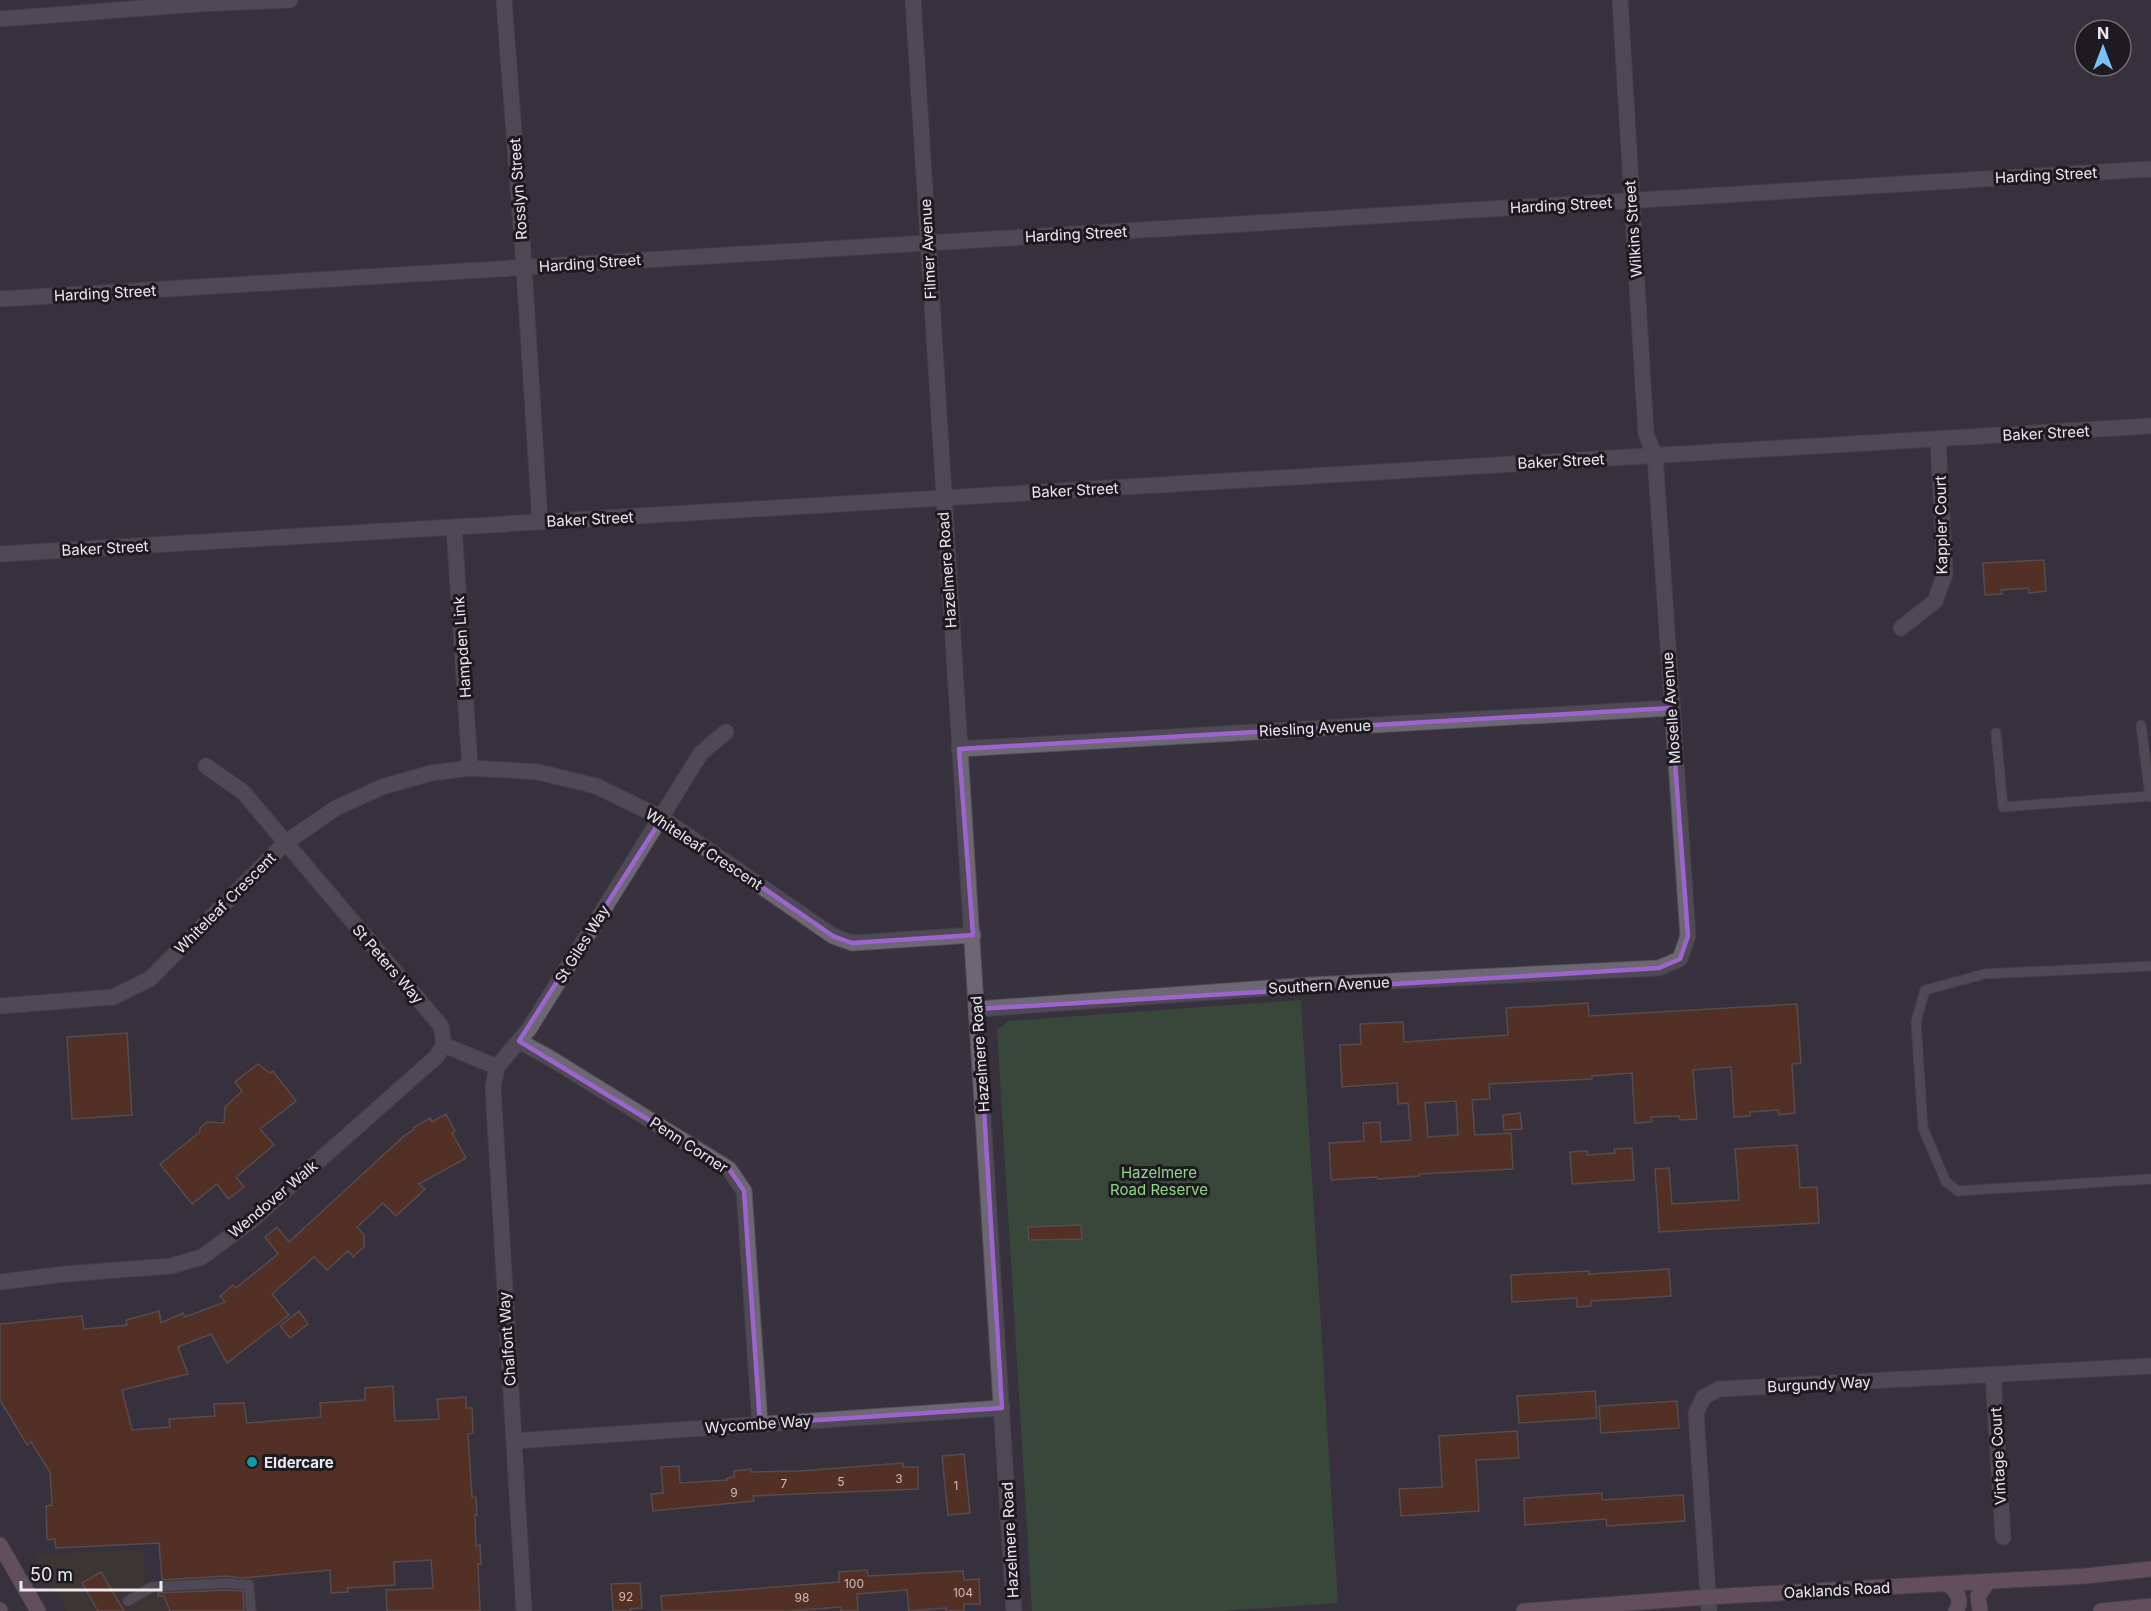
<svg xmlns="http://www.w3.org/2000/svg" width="2151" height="1611" viewBox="0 0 2151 1611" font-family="Inter,sans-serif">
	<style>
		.commercial { fill: #443a2a }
		.green { fill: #3a6335 }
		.building { fill: #75300b; stroke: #7a6c66; stroke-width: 1.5; fill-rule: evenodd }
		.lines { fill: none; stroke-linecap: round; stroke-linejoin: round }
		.service-casing { stroke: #534f58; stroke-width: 11 }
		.minor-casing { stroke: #534f58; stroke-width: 17 }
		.secondary-casing { stroke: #534f58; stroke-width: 17 }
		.service { stroke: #6d6774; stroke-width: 9 }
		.minor { stroke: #6d6774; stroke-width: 15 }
		.secondary { stroke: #997483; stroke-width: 15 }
		.marked { fill: none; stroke: #9d64cd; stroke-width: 4.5; stroke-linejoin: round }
		.culture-dot { fill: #0f9aa8; stroke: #1d1b20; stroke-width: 2 }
		.labels { text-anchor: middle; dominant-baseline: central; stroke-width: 6; stroke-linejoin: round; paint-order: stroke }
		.number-label { font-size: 12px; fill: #cebab6 }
		.street-label { font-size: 15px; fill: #ebe8ef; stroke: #1d1b20 }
		.park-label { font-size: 15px; fill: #8ed884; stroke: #1d1b20 }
		.poi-label { font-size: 15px; font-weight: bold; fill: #ebe8ef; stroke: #1d1b20; text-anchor: start }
	</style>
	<rect width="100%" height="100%" fill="#37323d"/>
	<!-- commercial -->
	<polygon class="commercial" points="143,1549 145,1582 255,1575 257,1611 67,1611 34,1555"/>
	<!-- green -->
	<polygon class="green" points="1301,1000 1338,1603 1224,1611 1032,1611 997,1030 1008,1021"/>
	<!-- building -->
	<g class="building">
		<polygon points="2044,560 2046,591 2029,593 2029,588 2001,590 2002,594 1985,595 1983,563"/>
		<path d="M1588,1003L1589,1016L1797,1004L1801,1063L1792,1064L1795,1113L1779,1115L1778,1110L1750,1112V1116L1734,1117L1731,1067L1693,1070L1697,1119L1680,1120L1679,1116L1651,1117L1652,1122L1635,1123L1632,1073L1592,1076V1079L1489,1084L1490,1099L1472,1100L1475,1135L1511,1133L1513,1169L1419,1174V1176L1378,1179L1377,1177L1331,1180L1329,1143L1364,1141L1363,1123L1380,1122L1381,1142L1411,1140L1408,1103L1398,1104L1397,1083L1342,1087L1340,1045L1361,1044L1360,1024L1403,1022L1404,1042L1508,1035L1506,1008ZM1456,1101L1458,1135L1428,1137L1425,1103Z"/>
		<polygon points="127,1033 132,1115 72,1119 67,1037"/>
		<polygon points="258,1064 270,1073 273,1071 296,1101 260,1129 274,1145 236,1177 244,1187 228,1199 217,1184 192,1204 160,1164 200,1132 200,1128 207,1122 224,1123 225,1107 242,1091 235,1082"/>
		<polygon points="1520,1113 1522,1129 1504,1130 1503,1115"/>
		<polygon points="446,1114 455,1131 452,1133 466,1158 419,1184 425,1189 396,1216 383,1203 357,1227 364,1235 364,1247 353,1257 348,1251 327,1270 314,1257 272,1294 289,1315 227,1363 211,1334 178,1347 188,1374 122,1390 132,1430 170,1427 169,1419 215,1416 214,1404 244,1403 247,1423 321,1417 320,1403 365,1400 365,1388 393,1386 395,1421 439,1419 437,1399 466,1397 466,1408 472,1408 473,1433 468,1434 472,1497 476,1497 477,1515 475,1515 476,1546 480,1545 481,1564 478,1564 480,1611 387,1611 386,1590 433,1588 431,1560 394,1562 395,1585 347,1588 348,1592 331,1593 330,1570 242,1578 226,1576 162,1580 159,1543 56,1548 55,1539 48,1540 47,1538 46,1506 52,1505 50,1472 31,1442 27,1445 0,1400 0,1324 82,1316 84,1329 127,1325 126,1320 159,1311 161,1323 183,1313 185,1317 225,1302 220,1296 233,1285 236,1288 278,1254 265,1237 277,1227 289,1242 405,1135 414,1130 413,1128 430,1118 432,1122"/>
		<polygon points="1797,1145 1800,1188 1817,1187 1819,1223 1659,1232 1655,1169 1669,1168 1672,1204 1739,1200 1735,1149"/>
		<polygon points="1632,1148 1634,1180 1572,1184 1570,1152 1587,1151 1587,1155 1615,1153 1614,1149"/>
		<polygon points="1081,1225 1082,1239 1029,1240 1028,1227"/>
		<polygon points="1669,1269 1671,1296 1591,1301 1591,1306 1577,1307 1577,1298 1512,1302 1511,1275 1589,1271 1589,1274"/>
		<polygon points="299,1311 308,1324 290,1338 280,1326"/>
		<polygon points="1595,1391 1597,1418 1519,1423 1517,1396"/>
		<polygon points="1677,1401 1679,1428 1601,1433 1599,1406"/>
		<polygon points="1517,1431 1519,1458 1476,1460 1479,1511 1401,1516 1399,1489 1442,1487 1439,1436"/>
		<polygon points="964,1454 970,1513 948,1515 942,1456"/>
		<polygon points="903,1463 903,1467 918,1467 918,1489 753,1496 754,1501 653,1511 651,1494 663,1493 661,1467 679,1466 680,1483 727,1480 727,1478 734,1477 734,1471 751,1469 751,1472 800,1471"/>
		<polygon points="1602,1493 1602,1500 1683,1495 1685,1521 1607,1526 1606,1519 1525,1525 1524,1498"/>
		<polygon points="867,1570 868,1576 963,1571 964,1580 979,1579 980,1604 964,1604 964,1611 946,1611 946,1608 909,1611 907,1590 857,1594 858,1611 841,1611 841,1607 788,1611 662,1611 661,1596 839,1582 839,1572"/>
		<polygon points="101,1572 124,1611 98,1611 82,1583"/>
		<polygon points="640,1583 642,1608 630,1609 631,1611 613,1611 611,1584"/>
		<polygon points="226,1590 243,1591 244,1611 170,1611 164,1596 158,1596 158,1593"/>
	</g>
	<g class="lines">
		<defs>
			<g id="service">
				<polyline points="2141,725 2150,797"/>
				<polyline points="1996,733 2003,807 2151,796"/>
				<polyline points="2151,966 1984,974 1925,990 1916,1022 1923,1128 1946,1182 1958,1191 2151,1179"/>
				<polyline points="128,1601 152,1587 226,1583 249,1585 251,1611"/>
			</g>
			<g id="minor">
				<polyline points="504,0 524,267 540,522"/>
				<path d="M913,0C945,537 982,1074 1014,1611"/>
				<polyline points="0,19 198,4 290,0"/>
				<polyline points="0,299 2151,169"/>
				<polyline points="454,527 470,768"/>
				<polyline points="0,554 2151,426"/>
				<polyline points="1901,628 1935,601 1945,574 1938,439"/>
				<polyline points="959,749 1671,708"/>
				<polyline points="206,766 243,792 441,1026 444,1045 497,1067"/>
				<polyline points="0,1006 113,997 150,979 285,843 336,808 382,787 431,773 470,768 538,772 596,786 662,818 833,936 852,943 973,935"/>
				<polyline points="978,1009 1311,985 1659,968 1680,959 1688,936 1655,456 1646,434 1620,0"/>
				<polyline points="519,1041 550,1058 729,1169 744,1191 760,1424"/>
				<polyline points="0,1282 65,1274 171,1266 202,1257 251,1221 436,1057 444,1045"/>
				<polyline points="1993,1375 2003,1537"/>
				<polyline points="514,1441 1002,1408"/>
				<polyline points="524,1611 493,1087 497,1067 529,1029 701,753 726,732"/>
				<polyline points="1709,1611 1696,1413 1704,1397 1719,1389 2151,1366"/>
			</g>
			<g id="secondary">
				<polyline points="0,1545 38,1611"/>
				<path d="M1948,1584C1957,1591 1963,1600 1956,1611"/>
				<polyline points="0,1610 0,1611"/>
				<polyline points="1524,1611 1708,1597 2085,1576 2151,1569"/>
				<polyline points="1980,1611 1978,1596 1988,1582"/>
				<polyline points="2101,1611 2151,1606"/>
			</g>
		</defs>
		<!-- service casing -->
		<use href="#service" class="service-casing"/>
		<!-- minor casing -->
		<use href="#minor" class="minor-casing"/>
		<!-- secondary casing -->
		<use href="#secondary" class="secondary-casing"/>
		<!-- service -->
		<use href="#service" class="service"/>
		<!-- minor -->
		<use href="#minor" class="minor"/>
		<!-- secondary -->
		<use href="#secondary" class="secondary"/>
	</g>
	<!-- marked area -->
	<path d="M0 0H2151V1611H0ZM1671,708L1688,936L1680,959L1659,968L978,1009L1002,1408L760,1424L744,1191L729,1169L519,1041L662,818L833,936L852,943L973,935L959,749Z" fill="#37323d" fill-opacity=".55" fill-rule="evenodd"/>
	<path class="marked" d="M1671,708L1688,936L1680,959L1659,968L978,1009L1002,1408L760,1424L744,1191L729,1169L519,1041L662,818L833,936L852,943L973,935L959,749Z"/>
	<!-- markers -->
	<circle class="culture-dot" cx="252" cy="1462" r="6"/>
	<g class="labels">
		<!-- number labels -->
		<g class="number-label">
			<text x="899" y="1478">3</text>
			<text x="841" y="1481">5</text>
			<text x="784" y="1483">7</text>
			<text x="956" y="1485">1</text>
			<text x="734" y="1492">9</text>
			<text x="854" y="1583">100</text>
			<text x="963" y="1592">104</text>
			<text x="626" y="1596">92</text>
			<text x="802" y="1597">98</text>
		</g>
		<!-- street labels -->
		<g class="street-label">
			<text transform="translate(2046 175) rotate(-3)">Harding Street</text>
			<text transform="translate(518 189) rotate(-94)">Rosslyn Street</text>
			<text transform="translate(1561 205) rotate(-3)">Harding Street</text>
			<text transform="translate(1633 229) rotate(-94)">Wilkins Street</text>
			<text transform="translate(1076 234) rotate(-3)">Harding Street</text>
			<text transform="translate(928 249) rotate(-93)">Filmer Avenue</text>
			<text transform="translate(590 263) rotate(-4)">Harding Street</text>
			<text transform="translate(105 293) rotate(-3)">Harding Street</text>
			<text transform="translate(2046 433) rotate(-3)">Baker Street</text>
			<text transform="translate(1561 461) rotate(-3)">Baker Street</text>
			<text transform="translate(1075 490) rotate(-3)">Baker Street</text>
			<text transform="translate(590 519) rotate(-3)">Baker Street</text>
			<text transform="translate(1941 525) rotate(-91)">Kappler Court</text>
			<text transform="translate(105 548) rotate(-3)">Baker Street</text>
			<text transform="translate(947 570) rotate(-94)">Hazelmere Road</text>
			<text transform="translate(462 647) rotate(-94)">Hampden Link</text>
			<text transform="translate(1671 708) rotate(-94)">Moselle Avenue</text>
			<text transform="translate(1315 728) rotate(-3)">Riesling Avenue</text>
			<text transform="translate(704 849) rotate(33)">Whiteleaf Crescent</text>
			<text transform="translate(225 903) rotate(-45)">Whiteleaf Crescent</text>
			<text transform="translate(582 944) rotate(-58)">St Giles Way</text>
			<text transform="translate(388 964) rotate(49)">St Peters Way</text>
			<text transform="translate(1329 985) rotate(-3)">Southern Avenue</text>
			<text transform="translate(980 1054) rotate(-94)">Hazelmere Road</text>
			<text transform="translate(689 1145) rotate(33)">Penn Corner</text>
			<text transform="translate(273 1199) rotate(-40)">Wendover Walk</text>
			<text transform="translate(507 1339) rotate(-94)">Chalfont Way</text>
			<text transform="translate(1819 1384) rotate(-3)">Burgundy Way</text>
			<text transform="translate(758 1424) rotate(-4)">Wycombe Way</text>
			<text transform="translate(1998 1456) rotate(-93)">Vintage Court</text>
			<text transform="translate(1010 1540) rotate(-93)">Hazelmere Road</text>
			<text transform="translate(1837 1590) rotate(-3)">Oaklands Road</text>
		</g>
		<!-- park labels -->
		<g class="park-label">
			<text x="1159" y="1172">Hazelmere<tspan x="1159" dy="17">Road Reserve</tspan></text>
		</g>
		<!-- poi labels -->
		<g class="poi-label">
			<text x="264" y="1462">Eldercare</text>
		</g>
	</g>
	<!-- north arrow -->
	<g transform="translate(2103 48)"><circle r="28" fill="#1d1b20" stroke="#6f6d73" stroke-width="1.5"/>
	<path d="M0-4.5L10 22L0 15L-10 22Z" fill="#7abff8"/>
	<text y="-9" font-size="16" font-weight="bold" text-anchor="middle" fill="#ebe8ef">N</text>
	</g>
	<!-- scale -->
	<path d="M21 1581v9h140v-9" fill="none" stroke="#ebe8ef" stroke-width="3"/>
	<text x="30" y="1581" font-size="18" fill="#ebe8ef" stroke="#1d1b20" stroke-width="4.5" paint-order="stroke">50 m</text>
</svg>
